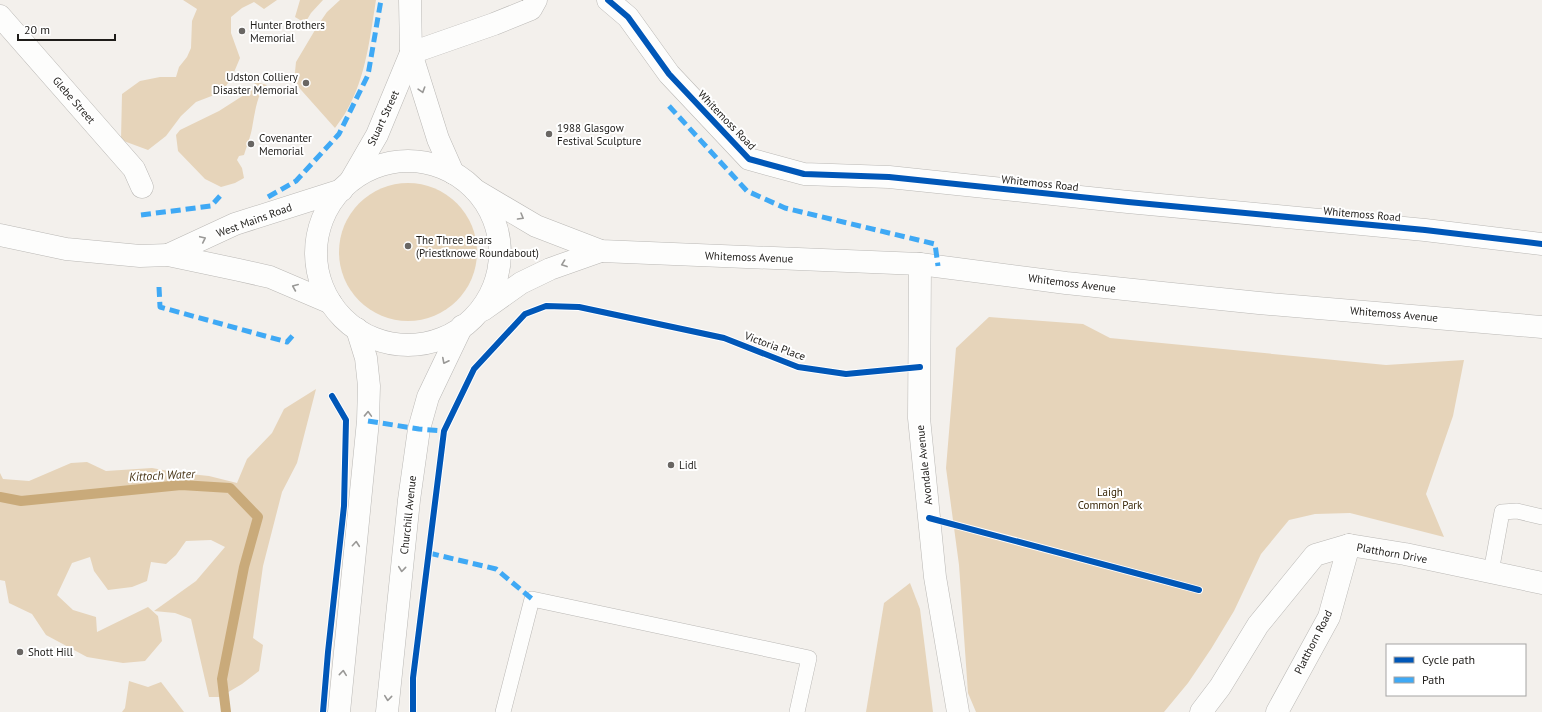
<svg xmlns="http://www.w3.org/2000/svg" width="1542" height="712" viewBox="0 0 1542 712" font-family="'PT Sans',sans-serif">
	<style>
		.green { fill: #e6d4ba }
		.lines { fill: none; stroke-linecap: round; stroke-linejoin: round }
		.stream { stroke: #c9aa7a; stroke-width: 10 }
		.lane-casing { stroke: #bab8b5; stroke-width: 16 }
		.street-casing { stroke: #bab8b5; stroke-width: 23 }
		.secondary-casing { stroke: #bab8b5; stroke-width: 23 }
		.lane { stroke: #fdfdfc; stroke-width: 15 }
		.street { stroke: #fdfdfc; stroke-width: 22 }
		.secondary { stroke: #fdfdfc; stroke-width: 22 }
		.quiet { stroke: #3fa9f5; stroke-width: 5; stroke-dasharray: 10 5; stroke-linecap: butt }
		.cycleway-casing { stroke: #fff; stroke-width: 8 }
		.cycleway { stroke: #0057b8; stroke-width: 6 }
		.oneway { stroke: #999896 }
		.poi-dot { fill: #696663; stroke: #fff; stroke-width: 1.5 }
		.labels { text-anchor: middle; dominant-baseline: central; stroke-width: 4; stroke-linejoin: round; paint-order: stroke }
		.poi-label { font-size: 11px; fill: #1e1c19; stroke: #fff; text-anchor: start }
		.street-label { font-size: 11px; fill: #1e1c19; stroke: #fff }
		.park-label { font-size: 11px; fill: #3a2809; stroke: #fff }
		.water-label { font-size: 12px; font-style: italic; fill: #4a3719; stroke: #fff }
	</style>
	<rect width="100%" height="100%" fill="#f3f0ec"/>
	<!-- green -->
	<g class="green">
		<polygon points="183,0 277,0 264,9 254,2 242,8 231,17 231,33 240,58 232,77 222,92 196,102 181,116 166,136 148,150 121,140 122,94 140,81 160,77 176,77 179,67 187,57 191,48 192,21 197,9"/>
		<polygon points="300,0 323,0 311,13 305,23 295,17"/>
		<path d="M340,0H376C370,37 366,77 347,110C344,116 339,122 335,128L294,82L296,62L318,25L327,12Z"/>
		<path d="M256,82L267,85C256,92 254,121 251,133C249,141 246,148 244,155L239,156L237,160L242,168L244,178L235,183L221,187L205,179L178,151L176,135L180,130L219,111L244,95Z"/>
		<circle cx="408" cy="252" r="69"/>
		<polygon points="989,317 1083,324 1110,338 1386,365 1464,360 1453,416 1426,494 1444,537 1350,513 1315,514 1289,520 1261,554 1234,611 1211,649 1188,683 1164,712 976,712 968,693 959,565 946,468 956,348"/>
		<polygon points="316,389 297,463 282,492 263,566 253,638 263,645 259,671 242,684 220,697 209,697 191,619 175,613 154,611 196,581 225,547 211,540 186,541 176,555 166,564 151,562 147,581 132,587 108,590 94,571 90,557 72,563 57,595 73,610 96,617 97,632 148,607 158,616 162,641 145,661 123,663 87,657 46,635 32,614 9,603 5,581 0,580 0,473 3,479 29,481 71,463 87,462 106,471 152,468 180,473 209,476 237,483 247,459 272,433 284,409"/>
		<polygon points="910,583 920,609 933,712 866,712 884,603"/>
		<polygon points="129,681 148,687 161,682 184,712 122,712 125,708"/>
	</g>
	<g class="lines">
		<!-- stream -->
		<polyline class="stream" points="0,497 21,501 181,485 230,488 258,517 244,567 222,679 226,712"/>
		<defs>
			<g id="lane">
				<polyline points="1491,572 1502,512 1517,511 1542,517"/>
				<polyline points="503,712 532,599 809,658 797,712"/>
			</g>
			<g id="street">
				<polyline points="608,0 628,17 669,74 749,159 804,174 889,177 1128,202 1425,230 1542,244"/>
				<polyline points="0,16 134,169 142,187"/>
				<polyline points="411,53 494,24 531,9 536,0"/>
				<polyline points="920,264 919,418 935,577 958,712"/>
				<polyline points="1201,712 1220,687 1258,625 1315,555 1349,545 1405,554 1542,583"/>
				<polyline points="1277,712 1329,617 1349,545"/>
			</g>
			<g id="secondary">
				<polyline points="410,0 411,53 438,139 453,173"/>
				<circle cx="408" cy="253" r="92"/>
				<polyline points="351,180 377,135 411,53"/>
				<polyline points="475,190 536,226 601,251 920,264 1066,283 1259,303 1542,327"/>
				<polyline points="0,235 66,249 140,256 168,255 239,270 270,277 331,303"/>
				<polyline points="168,255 235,224 342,190"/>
				<polyline points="483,310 521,283 550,269 601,251"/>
				<polyline points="339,712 368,421 369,386 366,358 357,329"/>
				<polyline points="387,712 409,500 419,429 428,397 462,326"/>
			</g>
		</defs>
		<!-- lane casing -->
		<use href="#lane" class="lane-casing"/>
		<!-- street casing -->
		<use href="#street" class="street-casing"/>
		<!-- secondary casing -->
		<use href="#secondary" class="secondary-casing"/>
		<!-- lane -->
		<use href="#lane" class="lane"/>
		<!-- street -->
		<use href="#street" class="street"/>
		<!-- secondary -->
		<use href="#secondary" class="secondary"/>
		<!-- quiet -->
		<g class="quiet">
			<polyline points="669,106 747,191 785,208 935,244 938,266"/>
			<polyline points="268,197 296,181 339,134 368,75 381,0"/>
			<polyline points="141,215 211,206 220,196"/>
			<polyline points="159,287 160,307 287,342 294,334"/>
			<polyline points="368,421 419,429 444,431"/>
			<polyline points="429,553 496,569 532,599"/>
		</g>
		<defs>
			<g id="cycleway">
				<polyline points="608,0 628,17 669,74 749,159 804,174 889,177 1128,202 1425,230 1542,244"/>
				<polyline points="929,518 1199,590"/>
				<polyline points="323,712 328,652 344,506 346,420 332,396"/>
				<polyline points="413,712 413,678 444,431 474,369 525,314 546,306 579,307 724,338 798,367 846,374 920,367"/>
			</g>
		</defs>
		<!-- cycleway casing -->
		<use href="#cycleway" class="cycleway-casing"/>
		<!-- cycleway -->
		<use href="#cycleway" class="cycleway"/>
	</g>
	<!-- one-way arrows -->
	<defs><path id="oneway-chevron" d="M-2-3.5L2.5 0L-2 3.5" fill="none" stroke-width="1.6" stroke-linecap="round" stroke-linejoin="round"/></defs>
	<g class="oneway">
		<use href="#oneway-chevron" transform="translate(422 90) rotate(73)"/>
		<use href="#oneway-chevron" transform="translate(521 217) rotate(30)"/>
		<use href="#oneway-chevron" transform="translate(203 239) rotate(-25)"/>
		<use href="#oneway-chevron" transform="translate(564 264) rotate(160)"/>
		<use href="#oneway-chevron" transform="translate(295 287) rotate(-157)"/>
		<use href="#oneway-chevron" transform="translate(445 361) rotate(117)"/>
		<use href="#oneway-chevron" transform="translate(368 414) rotate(-88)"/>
		<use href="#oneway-chevron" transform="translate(356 544) rotate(-85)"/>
		<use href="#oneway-chevron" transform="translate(402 569) rotate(96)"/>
		<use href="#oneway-chevron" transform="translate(343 673) rotate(-84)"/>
		<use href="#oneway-chevron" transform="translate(388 698) rotate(96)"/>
	</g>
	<!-- markers -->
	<g class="poi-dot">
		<circle cx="242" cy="31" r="4"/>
		<circle cx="306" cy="83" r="4"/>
		<circle cx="549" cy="134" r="4"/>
		<circle cx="251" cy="144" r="4"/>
		<circle cx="408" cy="246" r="4"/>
		<circle cx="671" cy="465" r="4"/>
		<circle cx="20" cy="652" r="4"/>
	</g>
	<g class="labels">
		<!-- poi labels -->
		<g class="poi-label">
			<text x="250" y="25">Hunter Brothers<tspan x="250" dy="13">Memorial</tspan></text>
			<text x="298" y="77" text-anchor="end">Udston Colliery<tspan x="298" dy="13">Disaster Memorial</tspan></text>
			<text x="557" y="128">1988 Glasgow<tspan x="557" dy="13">Festival Sculpture</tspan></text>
			<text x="259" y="138">Covenanter<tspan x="259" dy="13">Memorial</tspan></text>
			<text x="416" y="240">The Three Bears<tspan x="416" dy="13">(Priestknowe Roundabout)</tspan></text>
			<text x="679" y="465">Lidl</text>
			<text x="28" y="652">Shott Hill</text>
		</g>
		<!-- street labels -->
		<g class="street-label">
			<text transform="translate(74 100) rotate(49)">Glebe Street</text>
			<text transform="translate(383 118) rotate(-65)">Stuart Street</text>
			<text transform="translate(727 120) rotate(46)">Whitemoss Road</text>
			<text transform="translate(1040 183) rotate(6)">Whitemoss Road</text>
			<text transform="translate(1362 214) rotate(5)">Whitemoss Road</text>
			<text transform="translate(254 220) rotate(-20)">West Mains Road</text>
			<text transform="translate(749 257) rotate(2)">Whitemoss Avenue</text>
			<text transform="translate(1072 283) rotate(7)">Whitemoss Avenue</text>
			<text transform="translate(1394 314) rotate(5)">Whitemoss Avenue</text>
			<text transform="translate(775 346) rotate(20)">Victoria Place</text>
			<text transform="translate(924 465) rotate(-96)">Avondale Avenue</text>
			<text transform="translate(408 515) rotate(-84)">Churchill Avenue</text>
			<text transform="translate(1392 553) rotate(10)">Platthorn Drive</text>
			<text transform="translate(1313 642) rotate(-63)">Platthorn Road</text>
		</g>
		<!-- park labels -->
		<g class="park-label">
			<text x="1110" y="492">Laigh<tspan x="1110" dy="13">Common Park</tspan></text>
		</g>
		<!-- water labels -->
		<g class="water-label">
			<text transform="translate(162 475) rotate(-3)">Kittoch Water</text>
		</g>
	</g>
	<!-- legend -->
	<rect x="1386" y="644" width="140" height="52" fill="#ffffff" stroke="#a5a4a3"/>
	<rect x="1394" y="657" width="20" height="6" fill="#0057b8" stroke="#a5a4a3"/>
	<text x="1422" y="664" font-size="12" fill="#1e1c19">Cycle path</text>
	<rect x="1394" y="677" width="20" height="6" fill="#3fa9f5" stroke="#a5a4a3"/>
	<text x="1422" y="684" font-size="12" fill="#1e1c19">Path</text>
	<!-- scale -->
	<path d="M18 34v6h97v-6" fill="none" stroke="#1e1c19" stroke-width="2"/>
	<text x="24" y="34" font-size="12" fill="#1e1c19" stroke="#ffffff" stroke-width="3" paint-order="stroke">20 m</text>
</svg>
